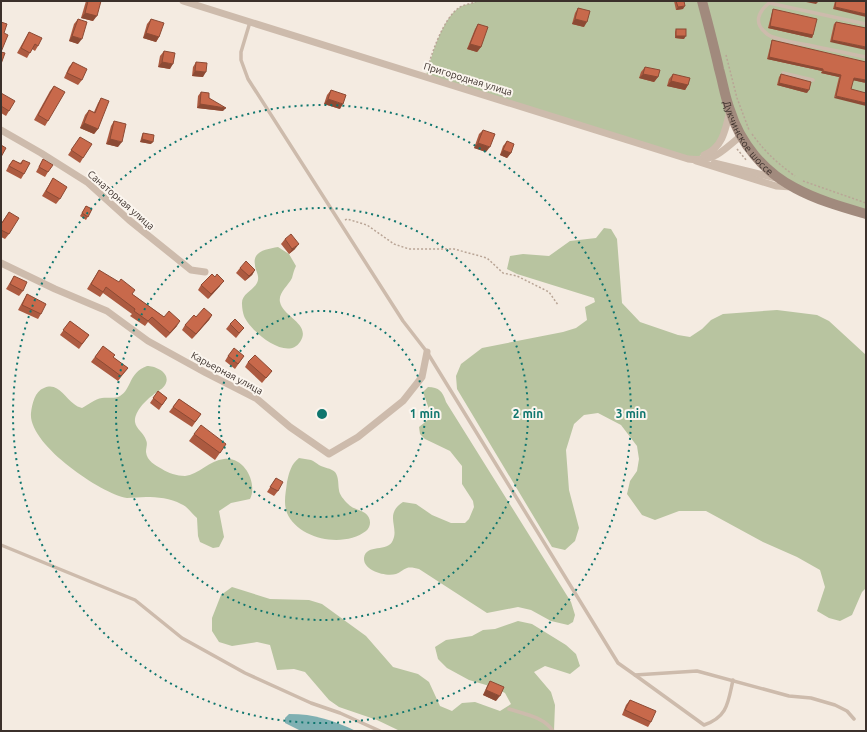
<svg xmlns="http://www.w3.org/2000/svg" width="867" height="732" viewBox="0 0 867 732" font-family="Ubuntu,sans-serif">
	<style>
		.green { fill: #b8c4a0 }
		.water { fill: #7fb0b2 }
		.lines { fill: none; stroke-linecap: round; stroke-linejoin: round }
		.path { stroke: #b9a596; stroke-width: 1.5; stroke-dasharray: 2 2; stroke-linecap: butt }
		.lane { stroke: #cdbbac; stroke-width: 3.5 }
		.street { stroke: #cdbbac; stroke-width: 7 }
		.secondary { stroke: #a18a7d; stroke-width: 10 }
		.wall { fill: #ac5a40 }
		.shaded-wall { fill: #8c4a34 }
		.building { fill: #c8694b; stroke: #8c4a34 }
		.ring { fill: none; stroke: #0f766e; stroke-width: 2; stroke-dasharray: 2 4 }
		.labels { text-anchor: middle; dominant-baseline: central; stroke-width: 4; stroke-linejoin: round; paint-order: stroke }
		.street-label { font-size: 10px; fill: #3b302b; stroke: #fbf5ee }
		.centre { fill: #0f766e; stroke: #fbf5ee; stroke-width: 2 }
		.ring-label { font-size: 12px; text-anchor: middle; font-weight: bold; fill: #0f766e; stroke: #fbf5ee; stroke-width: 4; stroke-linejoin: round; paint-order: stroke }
	</style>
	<rect width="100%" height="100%" fill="#f4ebe1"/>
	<!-- green -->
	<g class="green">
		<path d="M477,1H866V214L794,188L760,161L730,111L723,136L707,154L688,159L426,76C431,57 442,18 460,7C465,4 472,4 477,1Z"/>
		<polygon points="604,228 611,229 617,239 622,303 640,322 678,335 690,337 702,329 711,320 723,314 777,310 817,315 829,321 866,355 866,588 862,592 852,615 840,621 829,618 817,611 825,587 820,570 797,557 763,542 706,511 679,511 655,520 642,515 627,494 630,481 637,471 639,459 637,446 621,425 598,413 584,415 574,424 566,450 569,490 579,528 575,541 565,550 552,547 457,389 456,376 461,364 482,348 563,332 576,328 587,320 585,307 595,302 594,298 517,274 507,269 510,256 523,254 549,256 570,241 596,238"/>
		<path d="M278,247L289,254L296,266C294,270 293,274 292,278C288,286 278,293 280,302C283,317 312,324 300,342C287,362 250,331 244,316C243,313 242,308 242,304C241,293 256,290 258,280C259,274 255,270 255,265C252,251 267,249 278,247Z"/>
		<path d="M147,366C155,366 170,372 166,383C164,389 157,391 153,395C146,400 134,412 135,422C136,429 144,433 146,440C148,444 146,447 146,452C147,461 155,465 162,469C168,473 177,476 185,476C198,475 210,460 224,459C244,456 258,483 250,499L231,503L219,511L224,537L219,547L213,548L200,542L198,536L197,518C192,514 187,506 181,504C171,498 157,497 146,497C140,497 133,498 127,498C100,493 28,444 31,413C32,404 35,391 44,388C58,382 64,397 74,404C76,406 79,407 82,408C88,405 95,399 102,398C108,397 115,399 120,396C132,389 128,373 147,366Z"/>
		<path d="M428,387C439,387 443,392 446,402L571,602L575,615L573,622L568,625L551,621L531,610L518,607L487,613L419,569C415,568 410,567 407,568C403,569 400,573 396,574C386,577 363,571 364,558C366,543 388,553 393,540C399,527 384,514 403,502L416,504L432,515L451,523H465L469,519L474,507L473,501L462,484V466L450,451L425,439L420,434L419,427L429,419L430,412L423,392Z"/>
		<path d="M299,458C303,459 307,459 311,460C314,461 316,463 319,465C324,468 331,468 335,472C339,477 338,485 339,490C339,494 344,500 347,503C352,509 359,509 365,513C371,517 372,526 366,531C344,548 299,540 287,513C283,503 286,492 287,482C289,473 291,464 299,458Z"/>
		<polygon points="232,587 270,599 309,600 322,604 366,636 393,667 418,674 429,682 440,706 452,711 462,703 475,702 500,711 511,704 505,693 493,687 469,680 447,668 438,659 435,647 446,640 472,636 483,630 495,629 518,621 532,624 566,645 576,654 580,666 570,674 545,666 534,672 551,692 555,705 554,731 400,731 377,720 339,707 329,700 305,672 294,669 277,670 270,645 257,642 232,646 219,642 212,631 212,618 221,595"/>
	</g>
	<!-- water -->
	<path class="water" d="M289,714C315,714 332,720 356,731H301L285,723V718Z"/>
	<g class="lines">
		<!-- path -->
		<g class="path">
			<polyline points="726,55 737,98 749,130"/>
			<path d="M427,70C432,52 444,17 460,7C465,4 472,4 477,1"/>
			<path d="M752,134C765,152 777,163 795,176"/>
			<polyline points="737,149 747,161"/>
			<polyline points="803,181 866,203"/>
			<polyline points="345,220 347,219 367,225 394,244 409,249 454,249 487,258 503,273 517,276 549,292 558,305"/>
		</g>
		<!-- lane -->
		<g class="lane">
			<polyline points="250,22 241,52 241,60 248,79 403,321 427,352 618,663 635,675 697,671 789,696 811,698 835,705 847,711 854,719"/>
			<path d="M866,24L769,3C758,12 753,23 767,34C776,41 805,44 817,47C834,50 850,54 866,57"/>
			<polyline points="783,73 813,80"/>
			<polyline points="1,545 135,600 182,638 245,673 311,703 340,713 380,731"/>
			<path d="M635,675L704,725C728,717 728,702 733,680"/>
			<path d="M509,709C525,714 544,717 553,731"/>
		</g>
		<!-- street -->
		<g class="street">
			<path d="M183,1L688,159C716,162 720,152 741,136"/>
			<polyline points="1,130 41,153 87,182 129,220 191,270 205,272"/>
			<path d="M704,155C723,148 726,128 730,110"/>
			<polyline points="696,161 776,186 792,187"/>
			<polyline points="714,163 776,178"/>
			<polyline points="1,263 55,289 107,311 148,341 206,373 257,399 290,427 329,454 358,437 403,401 422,377 427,352"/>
		</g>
		<!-- secondary -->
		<path class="secondary" id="s1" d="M702,1C708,24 714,46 719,69C723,83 725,97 730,110C740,143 764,172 795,188C817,200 842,207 866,214"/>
	</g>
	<!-- wall -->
	<g class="wall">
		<polygon points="86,1 101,1 93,21 81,18"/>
		<polygon points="674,1 684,1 683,9 676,10"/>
		<polygon points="835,1 866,1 833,9"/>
		<polygon points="578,8 584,27 572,24 575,13"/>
		<polygon points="773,9 813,35 812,38 768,28 772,12"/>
		<polygon points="78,19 78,44 69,41 74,24"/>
		<polygon points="151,19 159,37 156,42 143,38 147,24"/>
		<polygon points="836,22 866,28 830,42 834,24"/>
		<polygon points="478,24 481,47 477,52 467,49 475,29"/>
		<polygon points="676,29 684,39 675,38 675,32"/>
		<polygon points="29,32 38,46 35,51 32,49 27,58 17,53 26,37"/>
		<polygon points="772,40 866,83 853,80 834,98 839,77 821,73 822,71 767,59 771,43"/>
		<polygon points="164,51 170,69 158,67 160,56"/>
		<polygon points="73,62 82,80 78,85 64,78 69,67"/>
		<polygon points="196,62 203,77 192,76 193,67"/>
		<polygon points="645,67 658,77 654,82 639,78 641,72"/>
		<polygon points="673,74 688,85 685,90 667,86 669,79"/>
		<polygon points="781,74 807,93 777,85 779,77"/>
		<polygon points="54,86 48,121 45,126 34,120 50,91"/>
		<polygon points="331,90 340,109 324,104 327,95"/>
		<polygon points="201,92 209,98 223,111 197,108 198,96"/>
		<polygon points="1,93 9,111 6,116 1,113"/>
		<polygon points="101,98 98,129 94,134 80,128 85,115 89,110 94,112 98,103"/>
		<polygon points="114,121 118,147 106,144 111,126"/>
		<polygon points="483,130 486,152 474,148 479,134"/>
		<polygon points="143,133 151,144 140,142 142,135"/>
		<polygon points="80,137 83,158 80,163 68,155"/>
		<polygon points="507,141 511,153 507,158 500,155 503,146"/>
		<polygon points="43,159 48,172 45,177 36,172"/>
		<polygon points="13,160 20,163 23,160 24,174 21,179 6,171 9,165"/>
		<polygon points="53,178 60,199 56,204 42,196"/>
		<polygon points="86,206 92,209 86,220 80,216"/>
		<polygon points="9,212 9,234 5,239 1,237 1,222 2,222"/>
		<polygon points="285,239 295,249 289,254 281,244"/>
		<polygon points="240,268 255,270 252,275 245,281 236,273"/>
		<polygon points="99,270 132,294 177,326 166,338 148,322 145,326 130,316 132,314 103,293 100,297 87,289"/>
		<polygon points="14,276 23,291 19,296 6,289"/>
		<polygon points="201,285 220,286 208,299 198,290"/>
		<polygon points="27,294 41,314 38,319 18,310 24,299"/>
		<polygon points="212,315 209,320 192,339 182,330 185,325 196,317"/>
		<polygon points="70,321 89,335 79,349 60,335"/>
		<polygon points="230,324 244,328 236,338 226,329"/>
		<polygon points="103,346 113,357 128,368 118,381 91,362"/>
		<polygon points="228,356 244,356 235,369 225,361"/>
		<polygon points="248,362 272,371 262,383 245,367"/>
		<polygon points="158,391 167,398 159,410 150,403"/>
		<polygon points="179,399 201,414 192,427 169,412"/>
		<polygon points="194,434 226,444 215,460 189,441"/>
		<polygon points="276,478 278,491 274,496 267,492"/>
		<polygon points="490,681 496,701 483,695 487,686"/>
		<polygon points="630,700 651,722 648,727 622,715 626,705"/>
	</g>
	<!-- shaded-wall -->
	<g class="shaded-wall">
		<polygon points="801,1 814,1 818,2 816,4"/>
		<polygon points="685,6 683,9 676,10 678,7"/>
		<polygon points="835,7 866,14 866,17 833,9"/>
		<polygon points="85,13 97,16 93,21 81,18"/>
		<polygon points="575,19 587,22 584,27 572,24"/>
		<polygon points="770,26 813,35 812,38 768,28"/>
		<polygon points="146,33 159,37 156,42 143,38"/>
		<polygon points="72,36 82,39 78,44 69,41"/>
		<polygon points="676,36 686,36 684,39 675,38"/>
		<polygon points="832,40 866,47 866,50 830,42"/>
		<polygon points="470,44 481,47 477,52 467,49"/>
		<polygon points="769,57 823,69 822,71 767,59"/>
		<polygon points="162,62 173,64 170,69 158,67"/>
		<polygon points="195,71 206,72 203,77 192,76"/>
		<polygon points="823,71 841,75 839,77 821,73"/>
		<polygon points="643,74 658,77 654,82 639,78"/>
		<polygon points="854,78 866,80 866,83 852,80"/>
		<polygon points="671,81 688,85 685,90 667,86"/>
		<polygon points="779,83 809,90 807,93 777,85"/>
		<polygon points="836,96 866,103 866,106 834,98"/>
		<polygon points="328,99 343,104 340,109 324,104"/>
		<polygon points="200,104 226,108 223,111 197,108"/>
		<polygon points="84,123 98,129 94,134 80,128"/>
		<polygon points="110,139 122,142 118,147 106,144"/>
		<polygon points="142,139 153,142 151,144 140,142"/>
		<polygon points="478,143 490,147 486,152 474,148"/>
		<polygon points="503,150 511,153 507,158 500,155"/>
		<polygon points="299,244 295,249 289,254 292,249"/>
		<polygon points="255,270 252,275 245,281 249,276"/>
		<polygon points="224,281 220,286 208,299 211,294"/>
		<polygon points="212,315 209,320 192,339 196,334"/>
		<polygon points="180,321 177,326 166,338 170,333"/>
		<polygon points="486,690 500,696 496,701 483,695"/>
	</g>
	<!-- building -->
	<g class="building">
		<polygon points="88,1 101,1 97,16 85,13"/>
		<polygon points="676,1 684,1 685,6 678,7"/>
		<polygon points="836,1 866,1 866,14 835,7"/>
		<polygon points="578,8 590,11 587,22 575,19"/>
		<polygon points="773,9 817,19 813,35 770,26"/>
		<polygon points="78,19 87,22 82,39 72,36"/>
		<polygon points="151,19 164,23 159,37 146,33"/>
		<polygon points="1,22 7,24 4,33 8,35 1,52 5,53 1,64"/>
		<polygon points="836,22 866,28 866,47 832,40"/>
		<polygon points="478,24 488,27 481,47 470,44"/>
		<rect x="676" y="29" width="10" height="7"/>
		<polygon points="29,32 42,38 38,46 35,44 30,53 21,48"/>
		<polygon points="772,40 866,62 866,80 854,78 851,89 866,93 866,103 836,96 841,75 823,71 823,69 769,57"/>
		<polygon points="164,51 175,53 173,64 162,62"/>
		<polygon points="73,62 87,69 82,80 67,73"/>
		<polygon points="196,62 207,63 206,72 195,71"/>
		<polygon points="645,67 660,70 658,77 643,74"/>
		<polygon points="673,74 690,78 688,85 671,81"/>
		<polygon points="781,74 811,82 809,90 779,83"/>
		<polygon points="54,86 65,92 48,121 38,115"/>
		<polygon points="331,90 346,95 343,104 328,99"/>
		<polygon points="201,92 209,93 209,98 226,108 200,104"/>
		<polygon points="1,93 15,101 9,111 1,106"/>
		<polygon points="101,98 109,101 98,129 84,123 89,110 95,113"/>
		<polygon points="114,121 126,124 122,142 110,139"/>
		<polygon points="483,130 495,134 490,147 478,143"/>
		<polygon points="143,133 154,135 153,142 142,139"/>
		<polygon points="80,137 92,144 83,158 71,150"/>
		<polygon points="507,141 514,144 511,153 503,150"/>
		<polygon points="1,145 6,148 1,157"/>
		<polygon points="43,159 53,165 48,172 39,167"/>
		<polygon points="13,160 21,164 23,160 30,163 24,174 9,166"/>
		<polygon points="53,178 67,187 60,199 46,191"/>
		<polygon points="86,206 92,209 88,217 82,213"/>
		<polygon points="9,212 19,218 9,234 1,230 1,222 2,223"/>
		<polygon points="291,234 299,244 292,249 285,239"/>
		<polygon points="246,261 255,270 249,276 240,268"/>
		<polygon points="99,270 119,282 121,279 135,290 132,294 164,317 169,311 180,321 170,333 152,317 148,321 134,311 135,309 106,287 103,292 91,284"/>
		<polygon points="212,274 215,277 217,274 224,281 211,294 201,285"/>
		<polygon points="14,276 27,282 23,291 10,284"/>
		<polygon points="27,294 46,304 41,314 22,305"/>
		<polygon points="204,308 212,315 196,334 185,325 194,315 196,317"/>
		<polygon points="235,319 244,328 239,333 230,324"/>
		<polygon points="70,321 89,335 82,344 63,330"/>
		<polygon points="103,346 115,355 113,357 128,368 121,376 95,357"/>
		<polygon points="234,348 244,356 238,364 228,356"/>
		<polygon points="255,355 272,371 266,378 248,362"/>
		<polygon points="158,391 167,398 162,405 153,398"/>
		<polygon points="179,399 201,414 195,422 173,407"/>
		<polygon points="201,425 226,444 220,453 194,434"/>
		<polygon points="276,478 283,482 278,491 270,487"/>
		<polygon points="490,681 504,687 500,696 486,690"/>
		<polygon points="630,700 656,711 651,722 625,710"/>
	</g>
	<!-- distance rings -->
	<g class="ring">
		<circle cx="322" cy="414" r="103"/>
		<circle cx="322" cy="414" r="206"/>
		<circle cx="322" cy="414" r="309"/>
	</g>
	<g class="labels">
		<!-- street labels -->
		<g class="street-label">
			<text transform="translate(468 79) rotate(17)">Пригородная улица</text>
			<text stroke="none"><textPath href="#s1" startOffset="146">Дукчинское шоссе</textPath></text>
			<text transform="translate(121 200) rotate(41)">Санаторная улица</text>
			<text transform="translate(227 373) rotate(28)">Карьерная улица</text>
		</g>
	</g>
	<circle cx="322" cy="414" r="6" class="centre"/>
	<g class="ring-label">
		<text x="425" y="418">1 min</text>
		<text x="528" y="418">2 min</text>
		<text x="631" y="418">3 min</text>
	</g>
	<!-- border -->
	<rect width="867" height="732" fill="none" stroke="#3b302b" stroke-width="4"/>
</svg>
